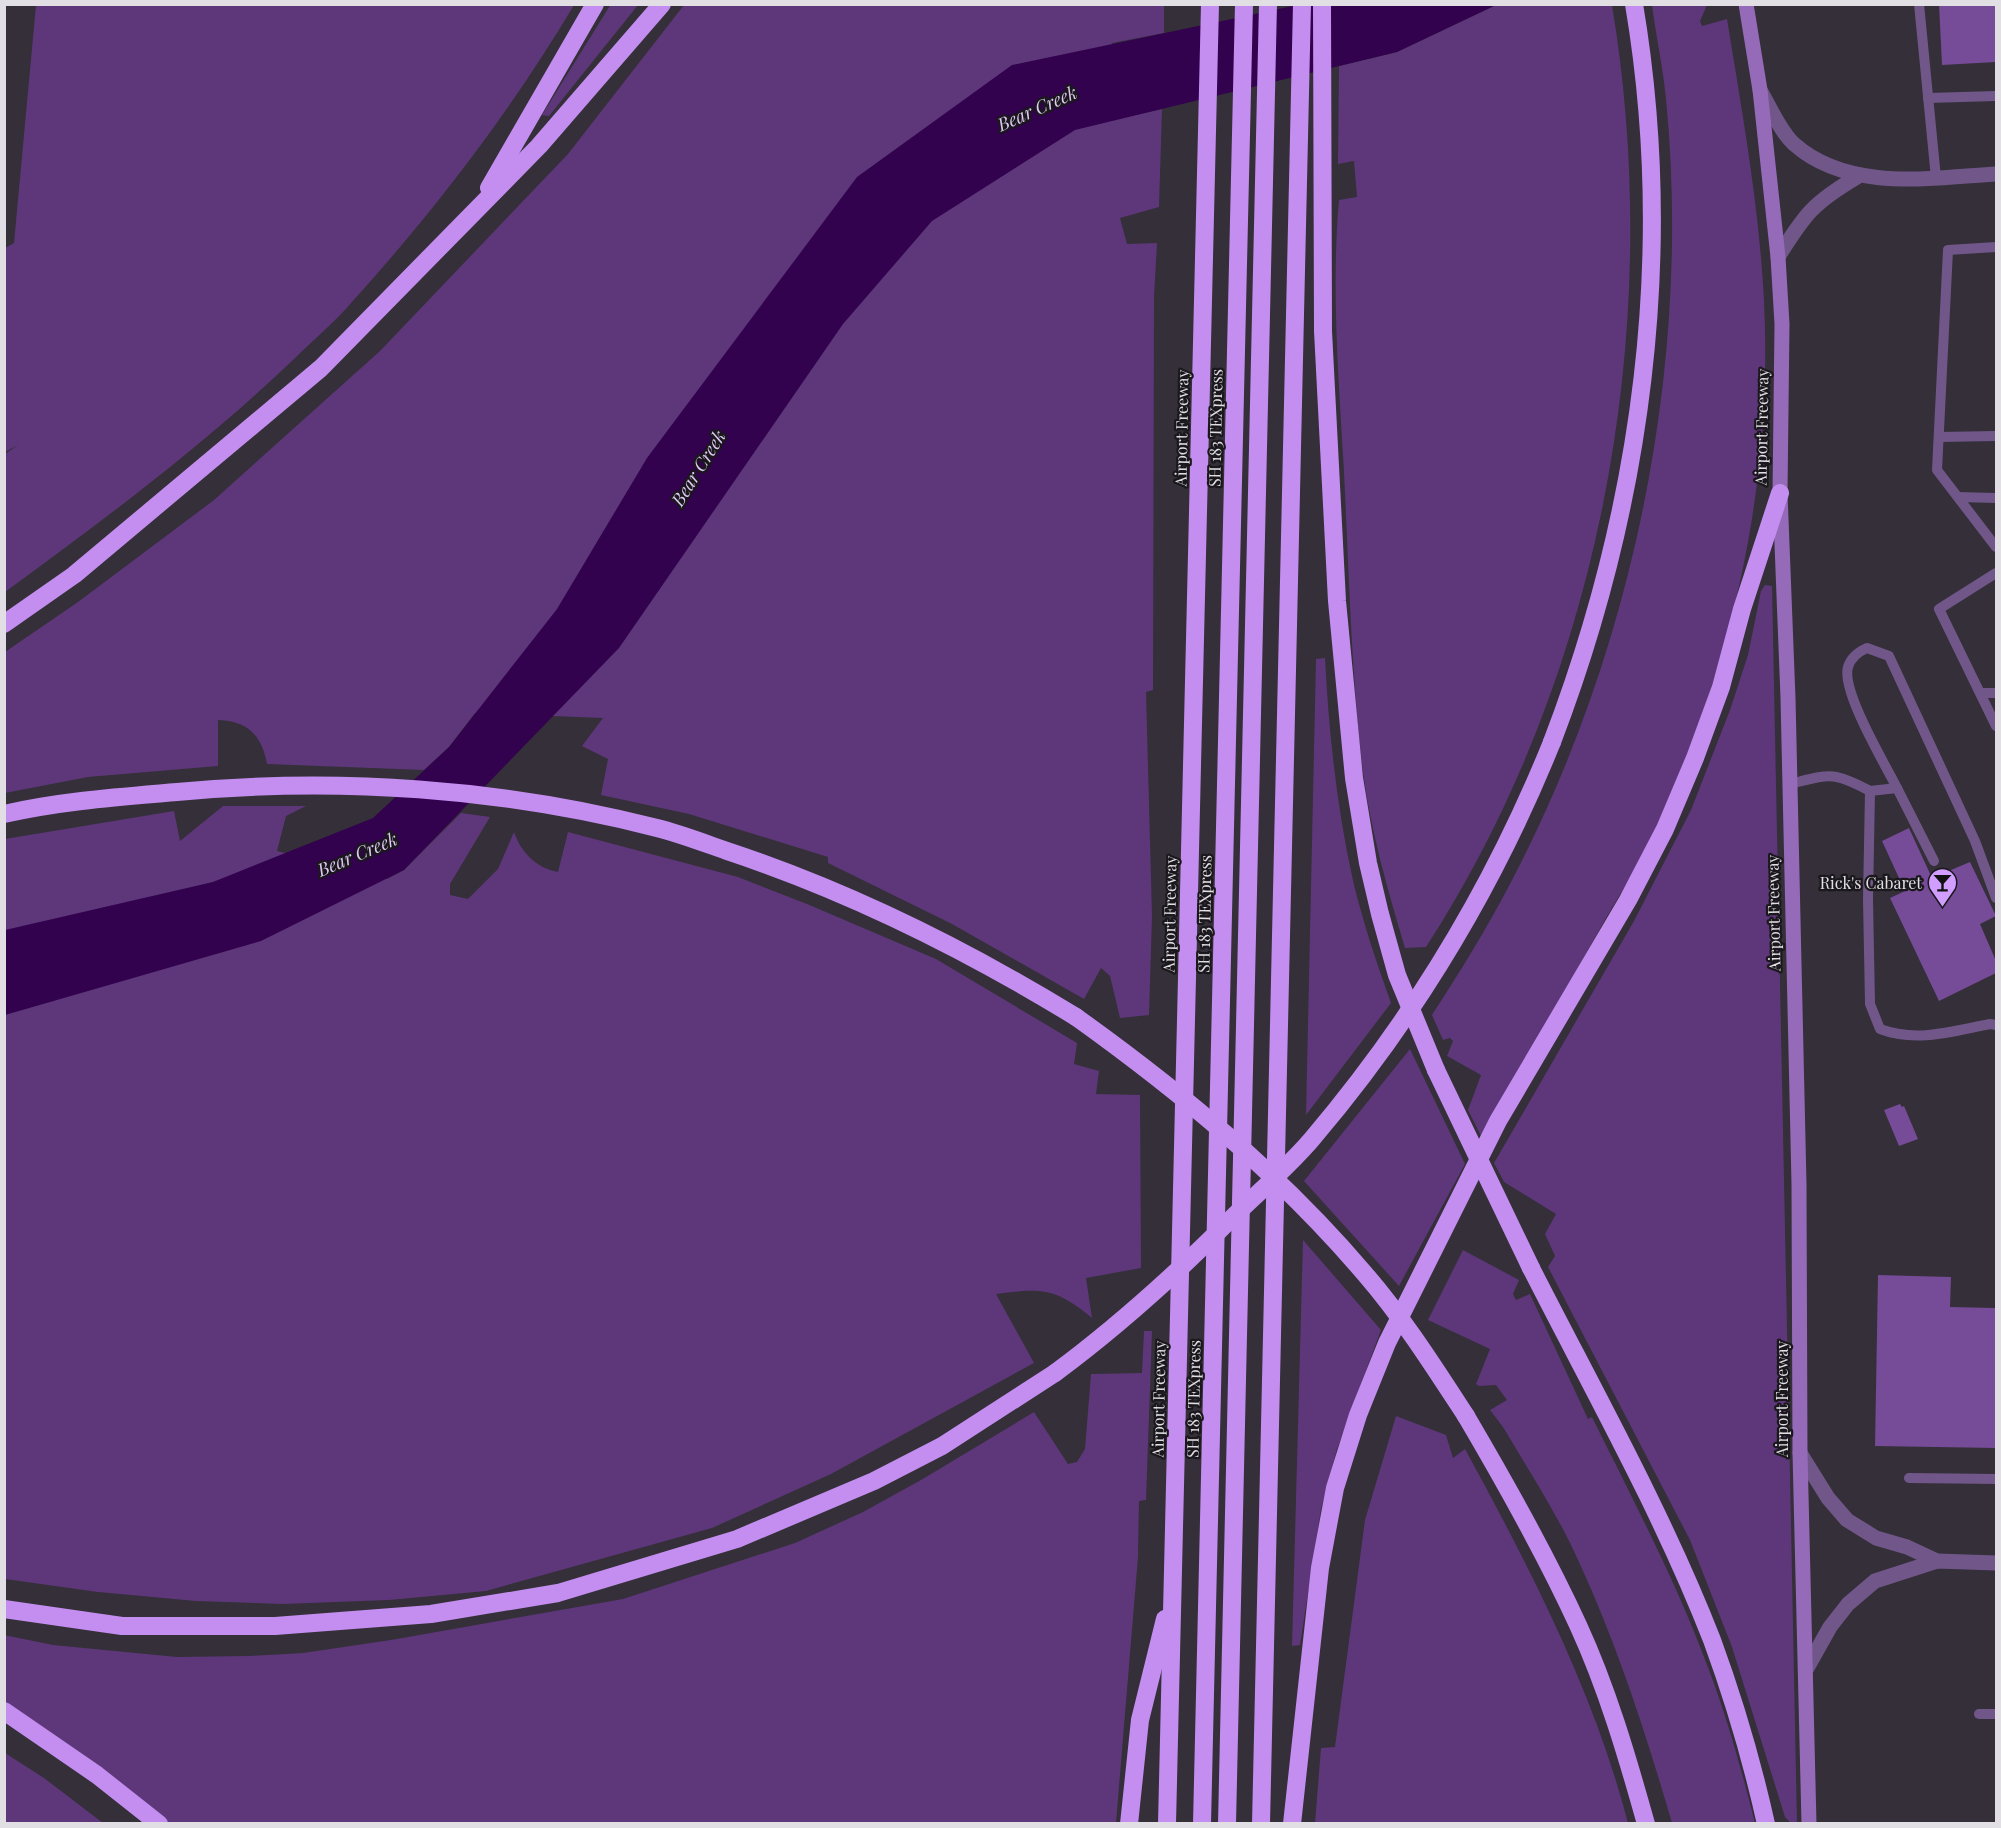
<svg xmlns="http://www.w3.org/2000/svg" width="2001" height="1828" viewBox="0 0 2001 1828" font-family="'Playfair Display',serif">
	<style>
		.green { fill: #5d377a }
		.water { fill: #33024e }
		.building { fill: #764b97 }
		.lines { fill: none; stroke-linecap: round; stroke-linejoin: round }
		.service { stroke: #715789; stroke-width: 10 }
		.minor { stroke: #715789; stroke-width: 15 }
		.secondary { stroke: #956ab9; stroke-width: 15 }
		.motorway { stroke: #c38ef0; stroke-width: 18 }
		.motorway-bridge { stroke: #c38ef0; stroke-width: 18 }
		.labels { text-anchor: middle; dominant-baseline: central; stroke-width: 4.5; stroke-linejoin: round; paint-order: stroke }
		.street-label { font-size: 16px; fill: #e1dfe4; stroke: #1a181c }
		.poi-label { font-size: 16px; fill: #e1dfe4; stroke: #1a181c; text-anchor: end }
		.water-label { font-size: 18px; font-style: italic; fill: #dfc9f4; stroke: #1a181c }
	</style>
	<rect width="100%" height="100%" fill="#342f38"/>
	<!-- green -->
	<g class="green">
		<polygon points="611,4 638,5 549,116 542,115"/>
		<path d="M36,5H574C511,111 435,210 352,302C335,322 313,340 294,359C204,445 105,519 5,592V454L18,445L5,452V248L14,243Z"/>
		<path d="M684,5H1164V33L1112,43L1099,123L1162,109L1159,207L1120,218L1127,244L1157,243L1154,297L1153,690L1146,692L1152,916L1149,1015L1120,1018L1110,976L1101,968L1084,999L952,924L828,863V857L689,814L601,795L608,759L582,746L603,718L475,713L449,747L424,770L267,764C262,736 248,721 218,720V766L88,777L5,793V652L78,602L214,500L380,351L568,154Z"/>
		<path d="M1496,5H1612C1665,323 1603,674 1426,947L1405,948C1388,891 1371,832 1363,772C1351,673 1349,572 1344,472C1339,382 1331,291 1339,200L1357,197L1354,161L1338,164L1339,66L1397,52Z"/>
		<path d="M1652,5H1707L1700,21L1702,26L1727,19C1746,136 1768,253 1765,373C1762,532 1722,687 1655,831C1640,863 1620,894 1602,925C1563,996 1522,1066 1481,1136L1468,1110L1481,1075L1447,1056L1453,1041L1450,1038L1443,1040L1432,1015C1460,972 1487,928 1511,882C1634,648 1692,363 1666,99C1663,68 1656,36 1652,5Z"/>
		<polygon points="1765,585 1772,586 1797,1823 1791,1823 1785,1817 1732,1647 1690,1540 1548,1267 1555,1256 1545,1234 1556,1214 1504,1182 1494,1163 1634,921 1691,810 1730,710 1748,655 1761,591"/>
		<path d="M1325,658C1329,735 1337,810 1354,885C1364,925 1377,964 1391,1003L1306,1115L1316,659Z"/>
		<path d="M223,806H306L286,816L277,851L387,879L404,870L461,813L490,817L450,884V895L468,899L498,869L514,832C521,852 536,868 558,872L568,832L738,877L807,904L936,959L1077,1043L1074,1064L1099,1071L1096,1094L1140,1095L1141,1268L1086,1278L1092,1318C1056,1288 1041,1288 996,1294L1034,1363L831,1474L712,1528L486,1591L389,1600L283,1604L196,1601L98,1592L5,1579V839L174,811L180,841Z"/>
		<polygon points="1410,1049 1465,1164 1399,1286 1304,1181"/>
		<polygon points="1303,1240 1381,1330 1337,1449 1321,1509 1300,1645 1292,1646"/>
		<path d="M1463,1250L1519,1280L1513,1294L1516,1300L1530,1294L1588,1419L1592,1417C1633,1500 1677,1583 1709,1670C1728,1720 1742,1772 1755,1823H1672C1646,1734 1618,1647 1579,1562C1558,1515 1529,1471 1503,1427L1490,1410L1507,1400L1496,1385L1479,1386L1476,1384L1490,1349L1428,1320Z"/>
		<polygon points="1144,1331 1152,1331 1146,1500 1139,1501 1138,1557 1116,1823 168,1823 61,1741 5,1706 4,1635 53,1645 177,1657 248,1656 303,1653 391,1640 623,1599 795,1543 863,1512 921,1480 1034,1412 1068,1464 1077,1462 1085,1449 1091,1374 1142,1373"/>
		<path d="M1396,1416L1446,1435L1453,1458L1465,1449C1530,1568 1594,1692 1628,1823H1315L1321,1748L1335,1747L1365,1520Z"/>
		<polygon points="5,1753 44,1778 103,1823 5,1823"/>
	</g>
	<!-- water -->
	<polygon class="water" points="1298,5 1496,5 1397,52 1075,130 932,221 843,324 619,648 404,870 261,941 5,1015 5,930 213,882 373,818 449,747 557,609 647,458 857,177 1012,65"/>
	<!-- building -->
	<g class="building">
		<polygon points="1939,4 1996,4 1996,62 1942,65"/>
		<polygon points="1909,828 1932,878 1970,862 1996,916 1980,924 1996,961 1996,973 1939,1001 1890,898 1905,891 1882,841"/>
		<polygon points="1900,1104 1902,1107 1904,1106 1918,1139 1899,1146 1884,1110"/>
		<polygon points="1878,1275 1951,1277 1950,1307 1996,1308 1996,1448 1875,1446"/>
	</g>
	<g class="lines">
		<!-- service -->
		<g class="service">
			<polyline points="1919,4 1936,178"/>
			<polyline points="1928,98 1996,96"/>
			<polyline points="1996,247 1948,250 1937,470 1996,547"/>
			<polyline points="1939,437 1996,436"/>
			<polyline points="1958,497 1996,498"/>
			<polyline points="1996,573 1939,609 1996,726"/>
			<polyline points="1982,693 1996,693"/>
			<path d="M1790,784C1830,774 1833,771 1870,791L1868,899L1870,1004L1880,1029C1917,1043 1953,1031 1990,1024L1996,1025"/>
			<path d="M1897,788C1885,764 1841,691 1848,667C1851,657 1858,652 1867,648L1889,656L1975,841L1996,898"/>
			<polyline points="1870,791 1897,788 1934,861"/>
			<polyline points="1909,1478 1996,1479"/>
			<polyline points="1979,1714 1996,1714"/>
		</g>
		<!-- minor -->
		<g class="minor">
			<path d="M1760,90C1770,107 1780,131 1794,144C1848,192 1931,178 1996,174"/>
			<path d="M1778,257C1805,214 1813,203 1857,177"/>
			<polyline points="1800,1453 1828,1498 1847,1520 1876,1538 1907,1547 1937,1561"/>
			<polyline points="1807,1668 1830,1627 1848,1604 1875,1581 1937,1561 1996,1563"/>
		</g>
		<!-- secondary -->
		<polyline class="secondary" points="1746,4 1760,90 1778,257 1782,324 1780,493 1788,698 1799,1184 1800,1453 1809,1824"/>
		<!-- motorway -->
		<g class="motorway">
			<polyline points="1322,4 1323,331 1337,601 1354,778 1368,863 1380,914 1397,975 1436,1070"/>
			<polyline points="489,188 595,4"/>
			<polyline points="4,624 74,575 321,368 539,146 662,4"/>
			<path d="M1552,742C1642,507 1676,254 1634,4"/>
			<path d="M4,814C61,801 119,797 177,792C337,777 502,788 657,828C681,834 704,843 727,851C851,892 965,949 1076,1017"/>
			<path d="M1531,1268C1593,1390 1662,1512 1712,1640C1734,1700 1752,1761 1766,1824"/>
			<path d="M1466,1416C1506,1484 1545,1553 1578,1625C1607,1688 1627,1756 1646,1824"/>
			<polyline points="4,1609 122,1626 275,1626 431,1614 558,1593 737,1539 874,1481 942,1446 1055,1373"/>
			<polyline points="4,1711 97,1775 159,1824"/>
			<polyline points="1129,1824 1140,1720 1165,1619"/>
			<polyline points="1167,1824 1210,4"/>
			<polyline points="1202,1824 1244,4"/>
			<polyline points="1227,1824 1268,4"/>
			<polyline points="1261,1824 1302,4"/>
			<polyline points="1292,1824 1320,1568 1335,1488 1358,1415 1387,1343 1498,1121 1628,900 1665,829 1695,758 1721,687 1742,609 1780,493"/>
		</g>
		<!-- motorway-bridge -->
		<g class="motorway-bridge">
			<path d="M1076,1017C1182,1093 1281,1175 1365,1274C1403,1318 1434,1367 1466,1416"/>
			<polyline points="1436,1070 1531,1268"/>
			<path d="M1055,1373C1120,1325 1178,1272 1235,1215C1261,1190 1289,1166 1312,1139C1413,1020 1494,886 1552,742"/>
		</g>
	</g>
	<!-- icons -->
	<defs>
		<symbol id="bar-pin" viewBox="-11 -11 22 30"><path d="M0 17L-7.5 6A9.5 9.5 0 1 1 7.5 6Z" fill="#d19dfe" stroke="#1a181c"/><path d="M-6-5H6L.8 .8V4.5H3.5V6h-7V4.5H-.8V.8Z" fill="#111"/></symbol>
	</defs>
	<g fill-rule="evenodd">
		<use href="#bar-pin" x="1926" y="866" width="33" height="45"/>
	</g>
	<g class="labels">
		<!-- street labels -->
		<g class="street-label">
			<text transform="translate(1761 427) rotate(-89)">Airport Freeway</text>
			<text transform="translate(1181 428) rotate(-89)">Airport Freeway</text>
			<text transform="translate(1215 428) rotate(-89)">SH 183 TEXpress</text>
			<text transform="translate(1773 913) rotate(-91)">Airport Freeway</text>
			<text transform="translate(1169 914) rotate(-89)">Airport Freeway</text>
			<text transform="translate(1204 914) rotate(-89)">SH 183 TEXpress</text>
			<text transform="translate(1158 1399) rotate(-89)">Airport Freeway</text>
			<text transform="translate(1193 1399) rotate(-89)">SH 183 TEXpress</text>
			<text transform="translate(1781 1399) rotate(-90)">Airport Freeway</text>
		</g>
		<!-- poi labels -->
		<g class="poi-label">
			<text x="1922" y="882">Rick's Cabaret</text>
		</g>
		<!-- water labels -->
		<g class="water-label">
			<text transform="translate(1037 108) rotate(-24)">Bear Creek</text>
			<text transform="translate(698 468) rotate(-58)">Bear Creek</text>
			<text transform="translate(357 854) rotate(-23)">Bear Creek</text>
		</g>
	</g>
	<!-- border -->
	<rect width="2001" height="1828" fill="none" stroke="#e1dfe4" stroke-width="12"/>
</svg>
